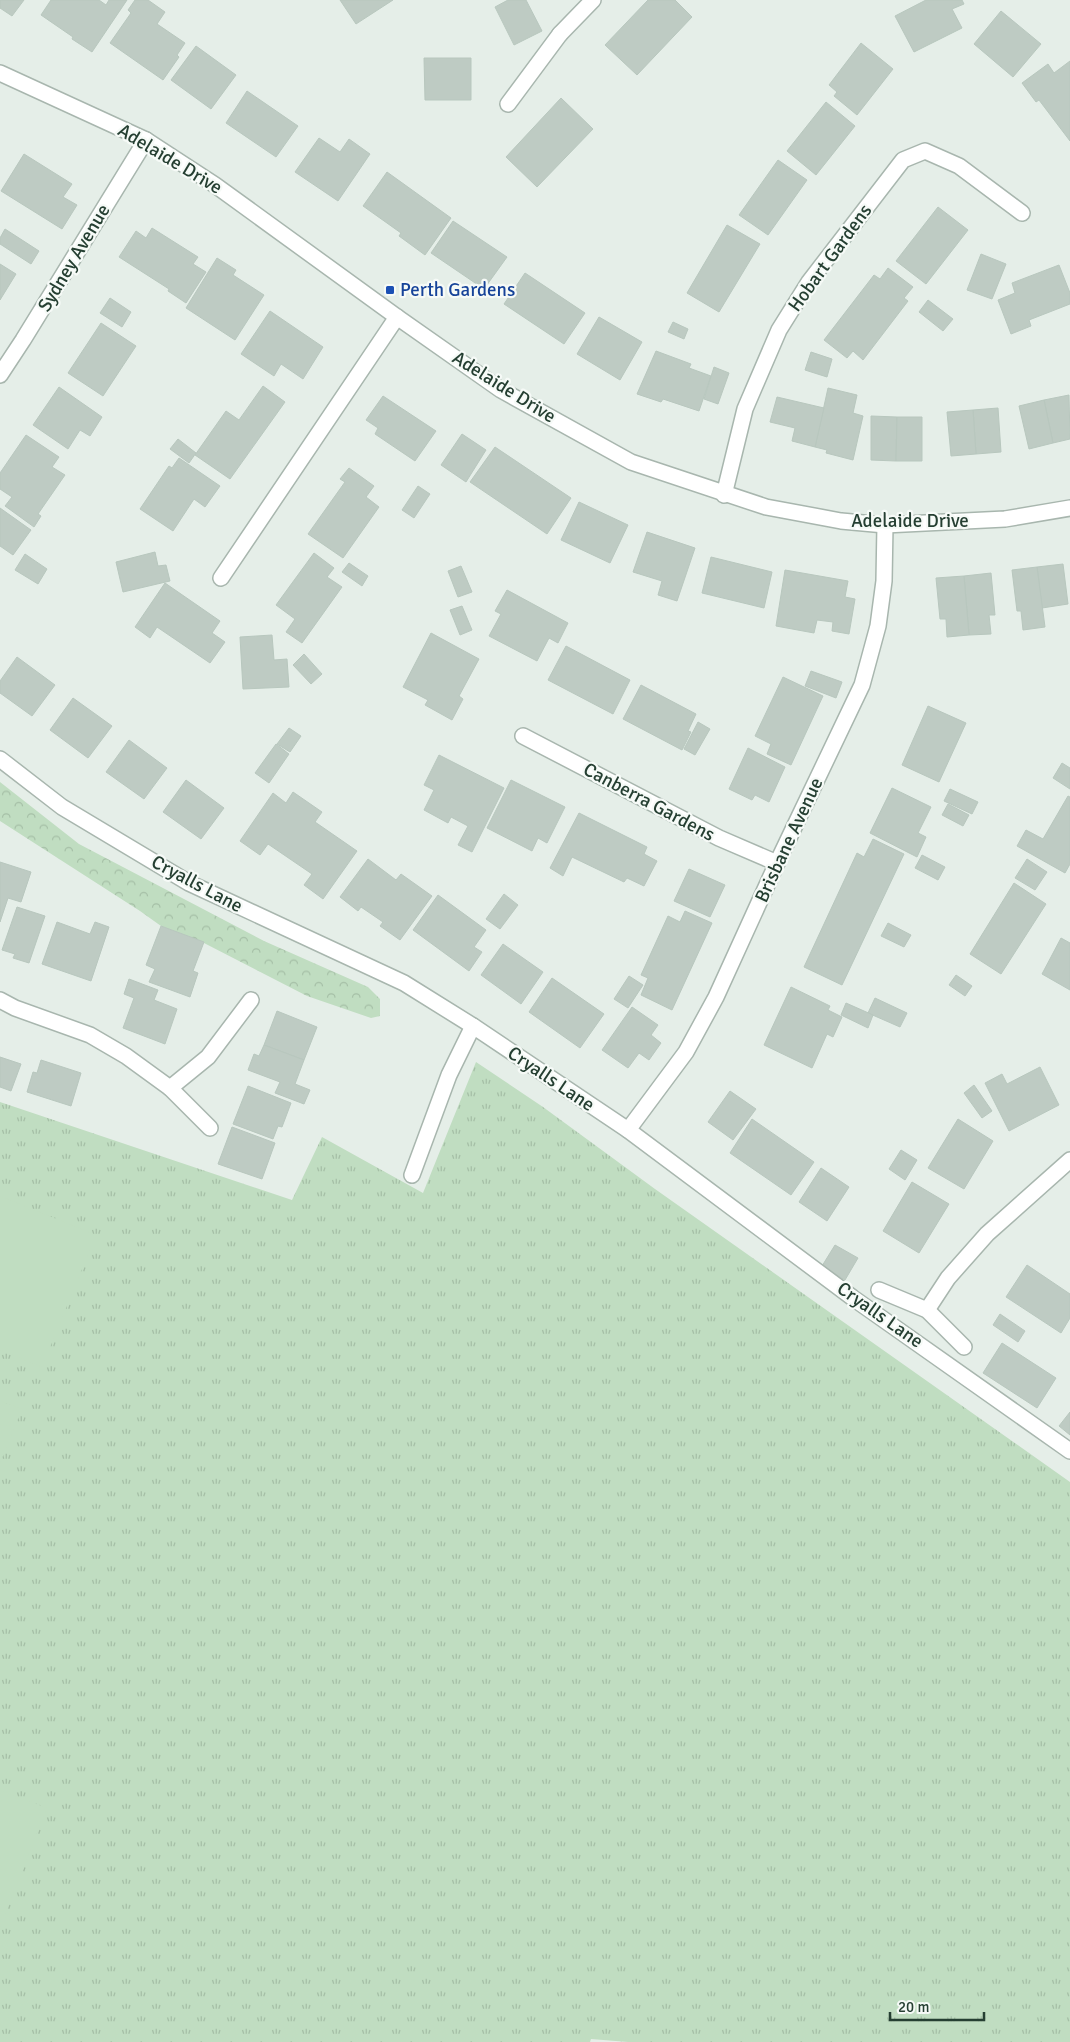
<svg xmlns="http://www.w3.org/2000/svg" width="1070" height="2042" viewBox="0 0 1070 2042" font-family="Signika,sans-serif">
	<style>
		.grass { fill: url(#grass-tufts) }
		.forest { fill: url(#forest-crowns) }
		.pitch { fill: #c0ddc1 }
		.building { fill: #becbc3; stroke: #b8c7be }
		.lines { fill: none; stroke-linecap: round; stroke-linejoin: round }
		.lane-casing { stroke: #a8b6ae; stroke-width: 18 }
		.street-casing { stroke: #a8b6ae; stroke-width: 18 }
		.lane { stroke: #fff; stroke-width: 15 }
		.street { stroke: #fff; stroke-width: 15 }
		.transit-dot { fill: #1a4fb4; stroke: #f6faf7; stroke-width: 2 }
		.labels { text-anchor: middle; dominant-baseline: central; stroke-width: 4.5; stroke-linejoin: round; paint-order: stroke }
		.street-label { font-size: 19px; fill: #253f32; stroke: #f6faf7 }
		.transit-label { font-size: 19px; fill: #164399; stroke: #f6faf7; text-anchor: start }
	</style>
	<defs>
		<pattern id="grass-tufts" width="24" height="20" patternUnits="userSpaceOnUse" patternTransform="scale(1.25)"><rect width="24" height="20" fill="#c0ddc1"/><path d="M3 7l-1-3M5 7V3M7 7l1-3M15 17l-1-3M17 17v-4M19 17l1-3" fill="none" stroke="#a5bfa6"/></pattern>
		<pattern id="forest-crowns" width="20" height="18" patternUnits="userSpaceOnUse" patternTransform="scale(1.25)"><rect width="20" height="18" fill="#c0ddc1"/><path d="M2 6a3 3 0 1 1 6 0M12 15a3 3 0 1 1 6 0" fill="none" stroke="#a5bfa6"/></pattern>
	</defs>
	<rect width="100%" height="100%" fill="#e5eee8"/>
	<!-- grass -->
	<polygon class="grass" points="476,1062 543,1107 655,1189 1070,1482 1070,2042 628,2042 591,2039 590,2042 0,2042 0,1102 292,1200 322,1137 423,1193"/>
	<!-- forest -->
	<polygon class="forest" points="0,782 79,844 264,941 368,987 380,999 380,1016 371,1018 307,996 204,943 161,926 140,911 0,821"/>
	<!-- pitch -->
	<g class="pitch">
		<polygon points="0,1196 96,1235 42,1367 0,1350"/>
		<polygon points="0,1401 22,1409 0,1463"/>
		<polygon points="0,1790 47,1808 0,1927"/>
	</g>
	<!-- building -->
	<g class="building">
		<polygon points="0,0 24,0 12,16 0,8"/>
		<polygon points="51,0 99,0 106,5 109,0 127,0 92,52 72,39 73,37 41,15"/>
		<polygon points="135,0 148,0 165,12 157,24 185,43 177,55 179,57 163,80 110,43 131,13 128,10"/>
		<polygon points="340,0 393,0 356,24"/>
		<polygon points="508,0 526,0 542,31 514,45 495,7"/>
		<polygon points="648,0 675,0 692,17 637,75 605,45"/>
		<polygon points="926,0 962,0 964,4 952,9 962,28 914,52 895,16"/>
		<polygon points="1001,11 1041,44 1013,77 974,44"/>
		<polygon points="861,43 893,69 857,115 834,96 837,92 829,85"/>
		<polygon points="196,46 236,75 211,109 171,80"/>
		<polygon points="424,58 471,58 471,100 425,100"/>
		<polygon points="1070,61 1070,141 1039,100 1036,102 1022,83 1048,64 1054,73"/>
		<polygon points="247,91 298,126 276,157 226,123"/>
		<polygon points="561,98 593,129 537,187 506,157"/>
		<polygon points="826,102 855,126 816,175 787,151"/>
		<polygon points="319,138 340,152 349,139 370,154 338,201 295,172"/>
		<polygon points="24,154 72,184 63,197 77,205 62,229 1,191"/>
		<polygon points="778,160 807,180 768,235 739,215"/>
		<polygon points="387,172 451,218 425,255 399,236 401,233 363,206"/>
		<polygon points="938,207 968,230 926,284 896,261"/>
		<polygon points="453,221 507,257 484,289 431,253"/>
		<polygon points="727,225 760,244 719,312 687,293"/>
		<polygon points="152,228 198,257 193,264 206,272 186,303 168,291 169,289 119,257 136,231 146,238"/>
		<polygon points="5,229 39,251 31,264 0,244 0,238"/>
		<polygon points="981,254 1006,264 992,299 967,290"/>
		<polygon points="217,258 236,270 233,275 264,295 235,340 186,308"/>
		<polygon points="0,264 16,274 0,300"/>
		<polygon points="1059,265 1070,293 1070,304 1029,320 1031,326 1011,334 998,300 1015,293 1012,283"/>
		<polygon points="888,268 913,287 904,298 908,301 863,360 853,351 847,358 824,340 874,275 880,279"/>
		<polygon points="525,273 585,313 564,344 504,304"/>
		<polygon points="110,298 131,312 122,327 100,313"/>
		<polygon points="928,300 953,319 943,331 919,312"/>
		<polygon points="270,311 323,347 303,379 281,364 274,376 241,354"/>
		<polygon points="599,317 642,342 620,380 577,354"/>
		<polygon points="673,322 688,329 684,339 668,332"/>
		<polygon points="101,323 136,346 103,396 68,373"/>
		<polygon points="656,351 691,364 689,368 711,376 699,411 663,399 661,402 637,394"/>
		<polygon points="811,352 832,359 827,377 805,370"/>
		<polygon points="714,367 729,373 718,404 704,399"/>
		<polygon points="263,386 285,402 230,479 195,455 226,411 239,420"/>
		<polygon points="59,387 102,417 90,436 80,430 68,449 33,425"/>
		<polygon points="828,388 857,395 853,413 863,416 853,460 826,453 827,450 815,447"/>
		<polygon points="1069,395 1070,439 1053,443 1044,400"/>
		<polygon points="383,396 436,431 415,461 375,434 378,428 366,420"/>
		<polygon points="777,397 824,408 815,447 792,441 795,428 770,422"/>
		<polygon points="1044,400 1053,443 1029,449 1019,406"/>
		<polygon points="998,408 1001,452 976,454 973,410"/>
		<polygon points="973,410 976,454 951,456 947,412"/>
		<polygon points="871,416 897,417 896,461 871,460"/>
		<polygon points="897,417 922,417 922,461 896,461"/>
		<polygon points="462,434 486,450 466,482 441,465"/>
		<polygon points="26,435 59,457 52,467 65,475 38,514 41,516 34,527 5,506 12,497 0,489 0,473"/>
		<polygon points="178,439 196,453 189,463 170,449"/>
		<polygon points="495,447 571,498 547,534 470,482"/>
		<polygon points="179,458 220,486 205,507 194,499 173,531 140,509 169,466 172,468"/>
		<polygon points="349,468 374,486 366,497 379,507 343,558 308,534 345,482 340,479"/>
		<polygon points="418,486 430,494 414,518 402,510"/>
		<polygon points="579,502 628,525 610,563 561,540"/>
		<polygon points="0,508 31,530 13,555 0,546"/>
		<polygon points="647,532 695,548 677,601 658,595 662,581 633,572"/>
		<polygon points="155,552 158,566 166,565 170,581 123,592 116,562"/>
		<polygon points="314,553 334,568 327,577 342,587 302,643 286,632 295,619 276,605"/>
		<polygon points="25,554 47,569 38,584 15,570"/>
		<polygon points="711,557 772,572 764,608 702,593"/>
		<polygon points="349,563 368,576 362,586 342,572"/>
		<polygon points="1063,564 1068,604 1042,608 1037,567"/>
		<polygon points="461,566 472,592 458,597 448,571"/>
		<polygon points="1037,567 1045,627 1023,630 1021,611 1017,611 1012,570"/>
		<polygon points="785,570 848,581 845,597 855,599 849,634 832,631 833,622 817,620 814,633 776,626"/>
		<polygon points="991,573 995,615 989,615 991,634 969,635 964,576"/>
		<polygon points="964,576 969,635 947,637 946,619 940,619 936,578"/>
		<polygon points="165,583 220,621 212,633 225,642 210,663 157,627 150,638 135,627"/>
		<polygon points="507,590 568,623 558,643 549,638 537,661 489,636 501,614 495,611"/>
		<polygon points="462,606 472,630 460,635 450,610"/>
		<polygon points="431,633 479,659 459,696 463,699 452,720 425,705 428,700 403,687"/>
		<polygon points="272,635 274,660 287,659 289,687 243,689 240,637"/>
		<polygon points="566,646 630,680 613,714 548,680"/>
		<polygon points="304,654 322,674 311,684 293,665"/>
		<polygon points="17,657 55,685 32,716 0,693 0,681"/>
		<polygon points="811,671 842,682 836,698 805,686"/>
		<polygon points="783,677 823,696 791,765 767,754 771,744 755,736"/>
		<polygon points="641,685 696,714 688,731 691,732 682,750 623,719"/>
		<polygon points="73,698 112,726 88,758 50,730"/>
		<polygon points="928,706 966,723 939,782 902,765"/>
		<polygon points="698,722 710,729 695,755 684,749"/>
		<polygon points="289,728 301,736 290,752 277,744"/>
		<polygon points="129,740 167,768 144,799 106,772"/>
		<polygon points="276,744 289,754 269,783 255,773"/>
		<polygon points="748,748 785,767 769,802 755,795 752,800 729,789"/>
		<polygon points="439,755 504,788 472,852 458,845 468,826 451,817 448,823 424,810 434,790 424,785"/>
		<polygon points="1062,763 1070,768 1070,789 1053,778"/>
		<polygon points="186,780 224,808 201,839 163,812"/>
		<polygon points="511,780 565,807 547,843 538,838 532,851 487,828"/>
		<polygon points="892,788 931,807 918,833 926,837 917,857 870,833"/>
		<polygon points="950,789 978,802 972,814 944,801"/>
		<polygon points="293,792 322,812 315,822 357,851 323,899 304,885 312,874 268,844 260,855 240,841 273,793 286,803"/>
		<polygon points="1068,796 1070,797 1070,864 1065,873 1017,846 1026,830 1043,839"/>
		<polygon points="948,804 969,815 963,826 942,815"/>
		<polygon points="579,813 647,847 644,854 657,861 644,886 627,878 624,882 572,857 563,876 550,868"/>
		<polygon points="873,839 904,854 842,985 804,967 857,853 864,857"/>
		<polygon points="922,855 945,867 938,880 915,868"/>
		<polygon points="368,859 396,880 401,874 432,896 400,940 380,926 383,922 361,907 358,911 340,897"/>
		<polygon points="1027,859 1047,872 1035,890 1015,878"/>
		<polygon points="0,862 31,872 21,902 8,898 0,922"/>
		<polygon points="689,869 725,885 710,917 674,901"/>
		<polygon points="1014,883 1046,904 1001,974 970,954"/>
		<polygon points="504,894 518,905 500,929 486,919"/>
		<polygon points="438,895 486,930 474,947 482,952 469,971 413,930"/>
		<polygon points="17,907 45,916 29,963 13,958 15,954 2,950"/>
		<polygon points="685,911 712,923 672,1010 641,995 648,978 641,975 668,916 680,922"/>
		<polygon points="57,922 90,934 95,922 109,927 91,981 42,964"/>
		<polygon points="888,923 911,935 904,947 881,936"/>
		<polygon points="161,926 204,942 193,971 198,973 190,997 149,982 155,969 146,965"/>
		<polygon points="1061,938 1070,943 1070,990 1042,974"/>
		<polygon points="503,944 543,972 521,1004 481,975"/>
		<polygon points="956,975 972,986 965,996 949,985"/>
		<polygon points="629,976 643,985 628,1008 614,999"/>
		<polygon points="552,978 604,1014 580,1048 529,1012"/>
		<polygon points="129,979 158,990 154,1000 177,1009 165,1044 123,1028 134,998 124,994"/>
		<polygon points="791,987 830,1006 828,1010 842,1017 833,1037 827,1034 812,1068 764,1045"/>
		<polygon points="875,998 907,1013 900,1027 868,1013"/>
		<polygon points="846,1003 873,1015 868,1028 841,1015"/>
		<polygon points="632,1007 658,1025 651,1035 661,1043 649,1060 639,1053 628,1068 602,1050"/>
		<polygon points="277,1011 317,1027 304,1060 264,1045"/>
		<polygon points="264,1045 304,1060 295,1084 310,1090 304,1104 275,1093 280,1082 248,1070 254,1054 259,1056"/>
		<polygon points="0,1057 21,1064 11,1091 0,1087"/>
		<polygon points="41,1060 81,1073 71,1106 27,1092 33,1072 37,1073"/>
		<polygon points="1040,1067 1059,1105 1009,1131 985,1083 1002,1074 1007,1084"/>
		<polygon points="974,1085 992,1111 982,1118 964,1093"/>
		<polygon points="248,1086 291,1103 282,1127 278,1126 273,1139 233,1124"/>
		<polygon points="730,1091 756,1109 733,1140 708,1122"/>
		<polygon points="752,1119 814,1162 791,1195 730,1153"/>
		<polygon points="958,1119 993,1141 964,1189 928,1168"/>
		<polygon points="232,1127 275,1143 262,1179 218,1164"/>
		<polygon points="901,1150 917,1160 905,1180 889,1169"/>
		<polygon points="821,1168 849,1187 827,1221 799,1202"/>
		<polygon points="912,1182 949,1204 919,1253 883,1231"/>
		<polygon points="835,1245 858,1258 845,1280 822,1266"/>
		<polygon points="1027,1265 1070,1294 1070,1318 1061,1333 1006,1297"/>
		<polygon points="1000,1314 1025,1331 1018,1342 993,1325"/>
		<polygon points="1002,1343 1056,1378 1037,1408 983,1373"/>
		<polygon points="1070,1412 1070,1435 1059,1426"/>
	</g>
	<g class="lines">
		<defs>
			<g id="lane">
				<polyline points="508,104 560,34"/>
				<polyline points="412,1175 449,1075 473,1026"/>
			</g>
			<g id="street">
				<polyline points="560,34 593,0"/>
				<polyline points="0,73 146,140 215,185 397,317 501,390 631,462 766,507 841,521 885,525 1005,519 1070,508"/>
				<polyline points="0,375 23,340 146,140"/>
				<polyline points="724,495 745,409 779,330 809,282 903,160 925,151 959,166 1022,213"/>
				<polyline points="221,578 397,317"/>
				<polyline points="523,736 719,838 777,863"/>
				<polyline points="0,759 62,807 189,883 404,983 473,1026 628,1130 853,1298 1070,1451"/>
				<polyline points="0,1000 15,1008 90,1035 126,1056 170,1088 208,1057 251,1000"/>
				<polyline points="170,1088 210,1128"/>
				<polyline points="628,1130 686,1052 716,997 777,863 862,685 878,626 884,581 885,525"/>
				<polyline points="879,1290 927,1310 964,1347"/>
				<polyline points="927,1310 948,1278 987,1234 1070,1160"/>
			</g>
		</defs>
		<!-- lane casing -->
		<use href="#lane" class="lane-casing"/>
		<!-- street casing -->
		<use href="#street" class="street-casing"/>
		<!-- lane -->
		<use href="#lane" class="lane"/>
		<!-- street -->
		<use href="#street" class="street"/>
	</g>
	<!-- markers -->
	<rect class="transit-dot" x="385" y="285" width="10" height="10" rx="2.5"/>
	<g class="labels">
		<!-- street labels -->
		<g class="street-label">
			<text transform="translate(170 159) rotate(31)">Adelaide Drive</text>
			<text transform="translate(74 258) rotate(-59)">Sydney Avenue</text>
			<text transform="translate(830 258) rotate(-54)">Hobart Gardens</text>
			<text transform="translate(504 387) rotate(32)">Adelaide Drive</text>
			<text x="910" y="521">Adelaide Drive</text>
			<text transform="translate(649 802) rotate(28)">Canberra Gardens</text>
			<text transform="translate(789 840) rotate(-65)">Brisbane Avenue</text>
			<text transform="translate(197 884) rotate(28)">Cryalls Lane</text>
			<text transform="translate(551 1079) rotate(34)">Cryalls Lane</text>
			<text transform="translate(880 1315) rotate(35)">Cryalls Lane</text>
		</g>
		<!-- transit labels -->
		<g class="transit-label">
			<text x="400" y="290">Perth Gardens</text>
		</g>
	</g>
	<!-- scale -->
	<path d="M890 2012v8h94v-8" fill="none" stroke="#253f32" stroke-width="2.5"/>
	<text x="898" y="2012" font-size="15" fill="#253f32" stroke="#f6faf7" stroke-width="4" paint-order="stroke">20 m</text>
</svg>
